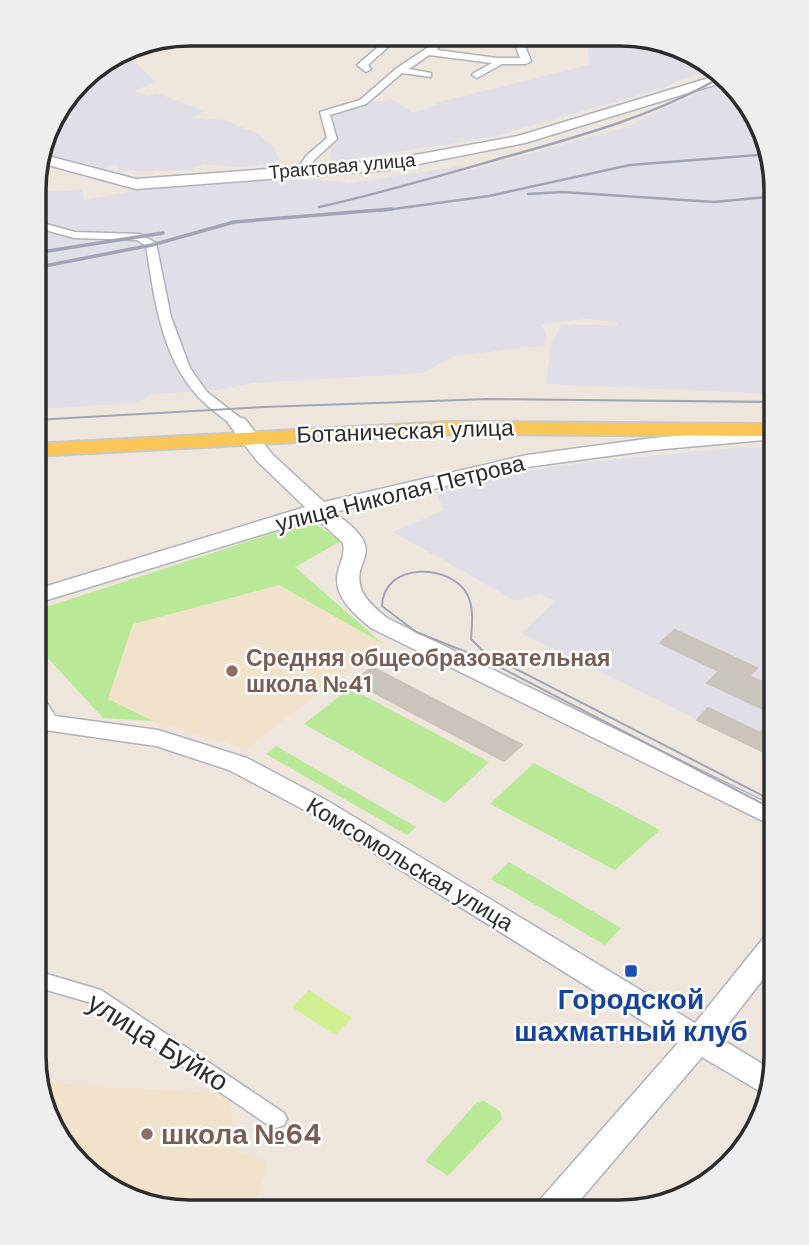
<svg xmlns="http://www.w3.org/2000/svg" width="809" height="1245" viewBox="0 0 809 1245" font-family="'DM Sans',sans-serif">
	<style>
		.industrial { fill: #e0dee7 }
		.education { fill: #f1e2cc }
		.green { fill: #b9e896 }
		.pitch { fill: #d0f091 }
		.building { fill: #c9c4bc; stroke: #cac2b7; stroke-width: 2 }
		.lines { fill: none; stroke-linecap: round; stroke-linejoin: round }
		.street-casing { stroke: #adb2bc; stroke-width: 3 }
		.secondary-casing { stroke: #adb2bc; stroke-width: 3 }
		.primary-casing { stroke: #c8c8c8; stroke-width: 4 }
		.street { fill: #fff; fill-rule: evenodd }
		.secondary { fill: #fff; fill-rule: evenodd }
		.primary { fill: #fac756; fill-rule: evenodd }
		.tram { stroke: #9fa5b7; stroke-width: 2 }
		.rail-far1 { stroke: #9fa5b7; stroke-width: 2.5 }
		.rail { stroke: #9fa5b7; stroke-width: 3.5 }
		.education-dot { fill: #8d6e63; stroke: #fff; stroke-width: 2.5 }
		.transit-dot { fill: #1a4fb4; stroke: #fff; stroke-width: 2.5 }
		.labels { text-anchor: middle; dominant-baseline: central; stroke-width: 5; stroke-linejoin: round; paint-order: stroke }
		.far-street-label { font-size: 19px; fill: #2c2c2c; stroke: #fff }
		.street-label { font-size: 23px; fill: #2c2c2c; stroke: #fff }
		.education-label { font-size: 23px; font-weight: bold; fill: #785e54; stroke: #fff; text-anchor: start }
		.near-transit-label { font-size: 28px; font-weight: bold; fill: #164399; stroke: #fff }
		.near-street-label { font-size: 28px; fill: #2c2c2c; stroke: #fff }
		.near-education-label { font-size: 28px; font-weight: bold; fill: #785e54; stroke: #fff; text-anchor: start }
		.rim { fill: none; stroke: #2c2c2c; stroke-width: 3.5 }
	</style>
	<rect width="100%" height="100%" fill="#eee6dd"/>
	<!-- industrial -->
	<g class="industrial">
		<polygon points="650,36 717,69 679,80 664,88 495,136 330,163 335,110 391,99 413,113 438,105 435,103 589,65 587,37"/>
		<polygon points="125,52 155,82 134,91 149,96 157,93 205,111 191,118 225,120 258,134 275,148 279,159 273,164 239,167 203,164 191,170 117,171 119,167 114,165 103,168 40,154 54,112 87,72 120,53"/>
		<polygon points="726,80 764,129 776,189 776,394 546,384 551,344 561,325 617,325 617,322 585,319 541,324 546,333 545,345 455,356 422,373 253,383 217,390 152,394 137,403 34,409 35,192 82,190 84,200 165,185 239,178 341,181 347,184 461,166 466,171 623,128"/>
		<polygon points="776,447 776,758 521,633 556,601 540,595 514,600 393,532 444,510 435,490 476,478 589,462 732,448"/>
	</g>
	<!-- education -->
	<g class="education">
		<polygon points="279,585 382,643 247,749 153,721 108,699 133,624"/>
		<polygon points="38,1082 229,1094 237,1152 268,1161 255,1210 168,1210 95,1180 45,1116"/>
	</g>
	<!-- green -->
	<g class="green">
		<polygon points="311,521 341,541 295,567 382,643 279,585 133,624 108,699 153,721 103,718 34,643 34,611"/>
		<polygon points="350,688 489,762 445,803 304,724"/>
		<polygon points="276,746 416,827 407,835 266,754"/>
		<polygon points="534,763 660,830 615,870 490,804"/>
		<polygon points="509,862 621,928 605,945 491,879"/>
		<polygon points="484,1101 500,1111 502,1119 448,1176 425,1161 477,1102"/>
	</g>
	<!-- pitch -->
	<polygon class="pitch" points="309,990 352,1018 335,1035 292,1007"/>
	<!-- building -->
	<g class="building">
		<polygon points="675,630 757,668 749,676 776,688 776,715 707,683 719,671 660,643"/>
		<polygon points="372,667 522,745 504,761 354,682"/>
		<polygon points="708,708 760,733 776,716 776,758 697,720"/>
	</g>
	<g class="lines">
		<defs>
			<g id="street">
				<polygon points="436,38 445,38 437,50 497,58 520,58 513,38 522,38 531,61 526,64 502,64 477,78 472,75 474,73 492,63 429,55 409,69 431,73 431,77 402,73 366,104 330,115 337,139 314,160 306,172 298,172 297,170 306,156 327,138 320,112 360,100 397,68 433,44"/>
				<polygon points="370,39 379,39 387,48 368,65 371,69 366,72 357,65 377,48"/>
				<path d="M35,221L75,232L140,234L156,243L171,317L190,368L207,392L243,420L245,423L243,426C232,428 224,418 215,412C163,372 156,308 146,246L137,240L74,238L35,227Z"/>
				<polygon points="47,717 55,723 40,738 34,740 34,725"/>
				<polygon points="33,970 101,990 284,1113 287,1119 284,1125 276,1128 268,1125 88,1002 33,986"/>
			</g>
			<g id="secondary">
				<polygon points="722,74 727,81 525,143 388,170 136,189 37,162 40,154 136,179 388,160 518,136"/>
				<path d="M238,417L245,419L272,454L324,502L527,455L653,438L776,427V439L653,450L527,467L335,512C344,521 362,532 365,545C367,553 364,560 361,567C354,591 370,604 387,618L775,807V827L371,628C354,614 332,596 338,571C341,561 345,554 343,543L316,518L34,604V590L305,507L258,462L231,427L228,423L231,419Z"/>
				<polygon points="34,693 42,695 55,716 158,730 247,758 326,800 695,1023 765,936 775,933 775,964 718,1037 774,1071 766,1095 702,1057 570,1212 533,1211 538,1202 678,1043 308,812 229,770 156,746 38,729 34,721"/>
			</g>
			<polygon id="primary" points="449,422 776,424 776,436 449,434 34,456 34,444"/>
		</defs>
		<!-- street casing -->
		<use href="#street" class="street-casing"/>
		<!-- secondary casing -->
		<use href="#secondary" class="secondary-casing"/>
		<!-- primary casing -->
		<use href="#primary" class="primary-casing"/>
		<!-- street -->
		<use href="#street" class="street"/>
		<!-- secondary -->
		<use href="#secondary" class="secondary"/>
		<!-- primary -->
		<use href="#primary" class="primary"/>
		<!-- tram -->
		<g class="tram">
			<polyline points="34,420 264,407 488,399 776,402"/>
			<path d="M775,802L485,653L471,639C472,625 474,609 468,596C453,563 383,561 382,606L416,632L484,659L775,810"/>
		</g>
		<!-- rail-far1 -->
		<g class="rail-far1">
			<polyline points="528,194 562,192 714,202 776,196"/>
			<path d="M319,207C383,193 446,174 509,156C584,135 656,115 723,76"/>
			<polyline points="379,211 489,196 630,165 769,154"/>
		</g>
		<!-- rail -->
		<g class="rail">
			<polyline points="35,253 163,233"/>
			<polyline points="34,268 152,245 234,222 392,209"/>
		</g>
	</g>
	<!-- markers -->
	<g class="education-dot">
		<circle cx="232" cy="671" r="7"/>
		<circle cx="147" cy="1134" r="7"/>
	</g>
	<rect class="transit-dot" x="624" y="964" width="14" height="14" rx="3.5"/>
	<g class="labels">
		<!-- far-street labels -->
		<g class="far-street-label">
			<text transform="translate(342 166) rotate(-5)">Трактовая улица</text>
		</g>
		<!-- street labels -->
		<g class="street-label">
			<text transform="translate(405 431) rotate(-2)">Ботаническая улица</text>
			<text transform="translate(400 493) rotate(-14)">улица Николая Петрова</text>
			<text transform="translate(410 864) rotate(31)">Комсомольская улица</text>
		</g>
		<!-- education labels -->
		<g class="education-label">
			<text x="246" y="658">Средняя общеобразовательная<tspan x="246" dy="26">школа №41</tspan></text>
		</g>
		<!-- near-transit labels -->
		<g class="near-transit-label">
			<text x="631" y="999">Городской<tspan x="631" dy="32">шахматный клуб</tspan></text>
		</g>
		<!-- near-street labels -->
		<g class="near-street-label">
			<text transform="translate(158 1042) rotate(32)">улица Буйко</text>
		</g>
		<!-- near-education labels -->
		<g class="near-education-label">
			<text x="161" y="1134">школа №64</text>
		</g>
	</g>
	<!-- crop -->
	<path d="M0 0H809V1245H0ZM190 46H620A144 144 0 0 1 764 190V1056A144 144 0 0 1 620 1200H190A144 144 0 0 1 46 1056V190A144 144 0 0 1 190 46Z" fill="#eee" fill-rule="evenodd"/>
	<path class="rim" d="M190 46H620A144 144 0 0 1 764 190V1056A144 144 0 0 1 620 1200H190A144 144 0 0 1 46 1056V190A144 144 0 0 1 190 46Z"/>
</svg>
